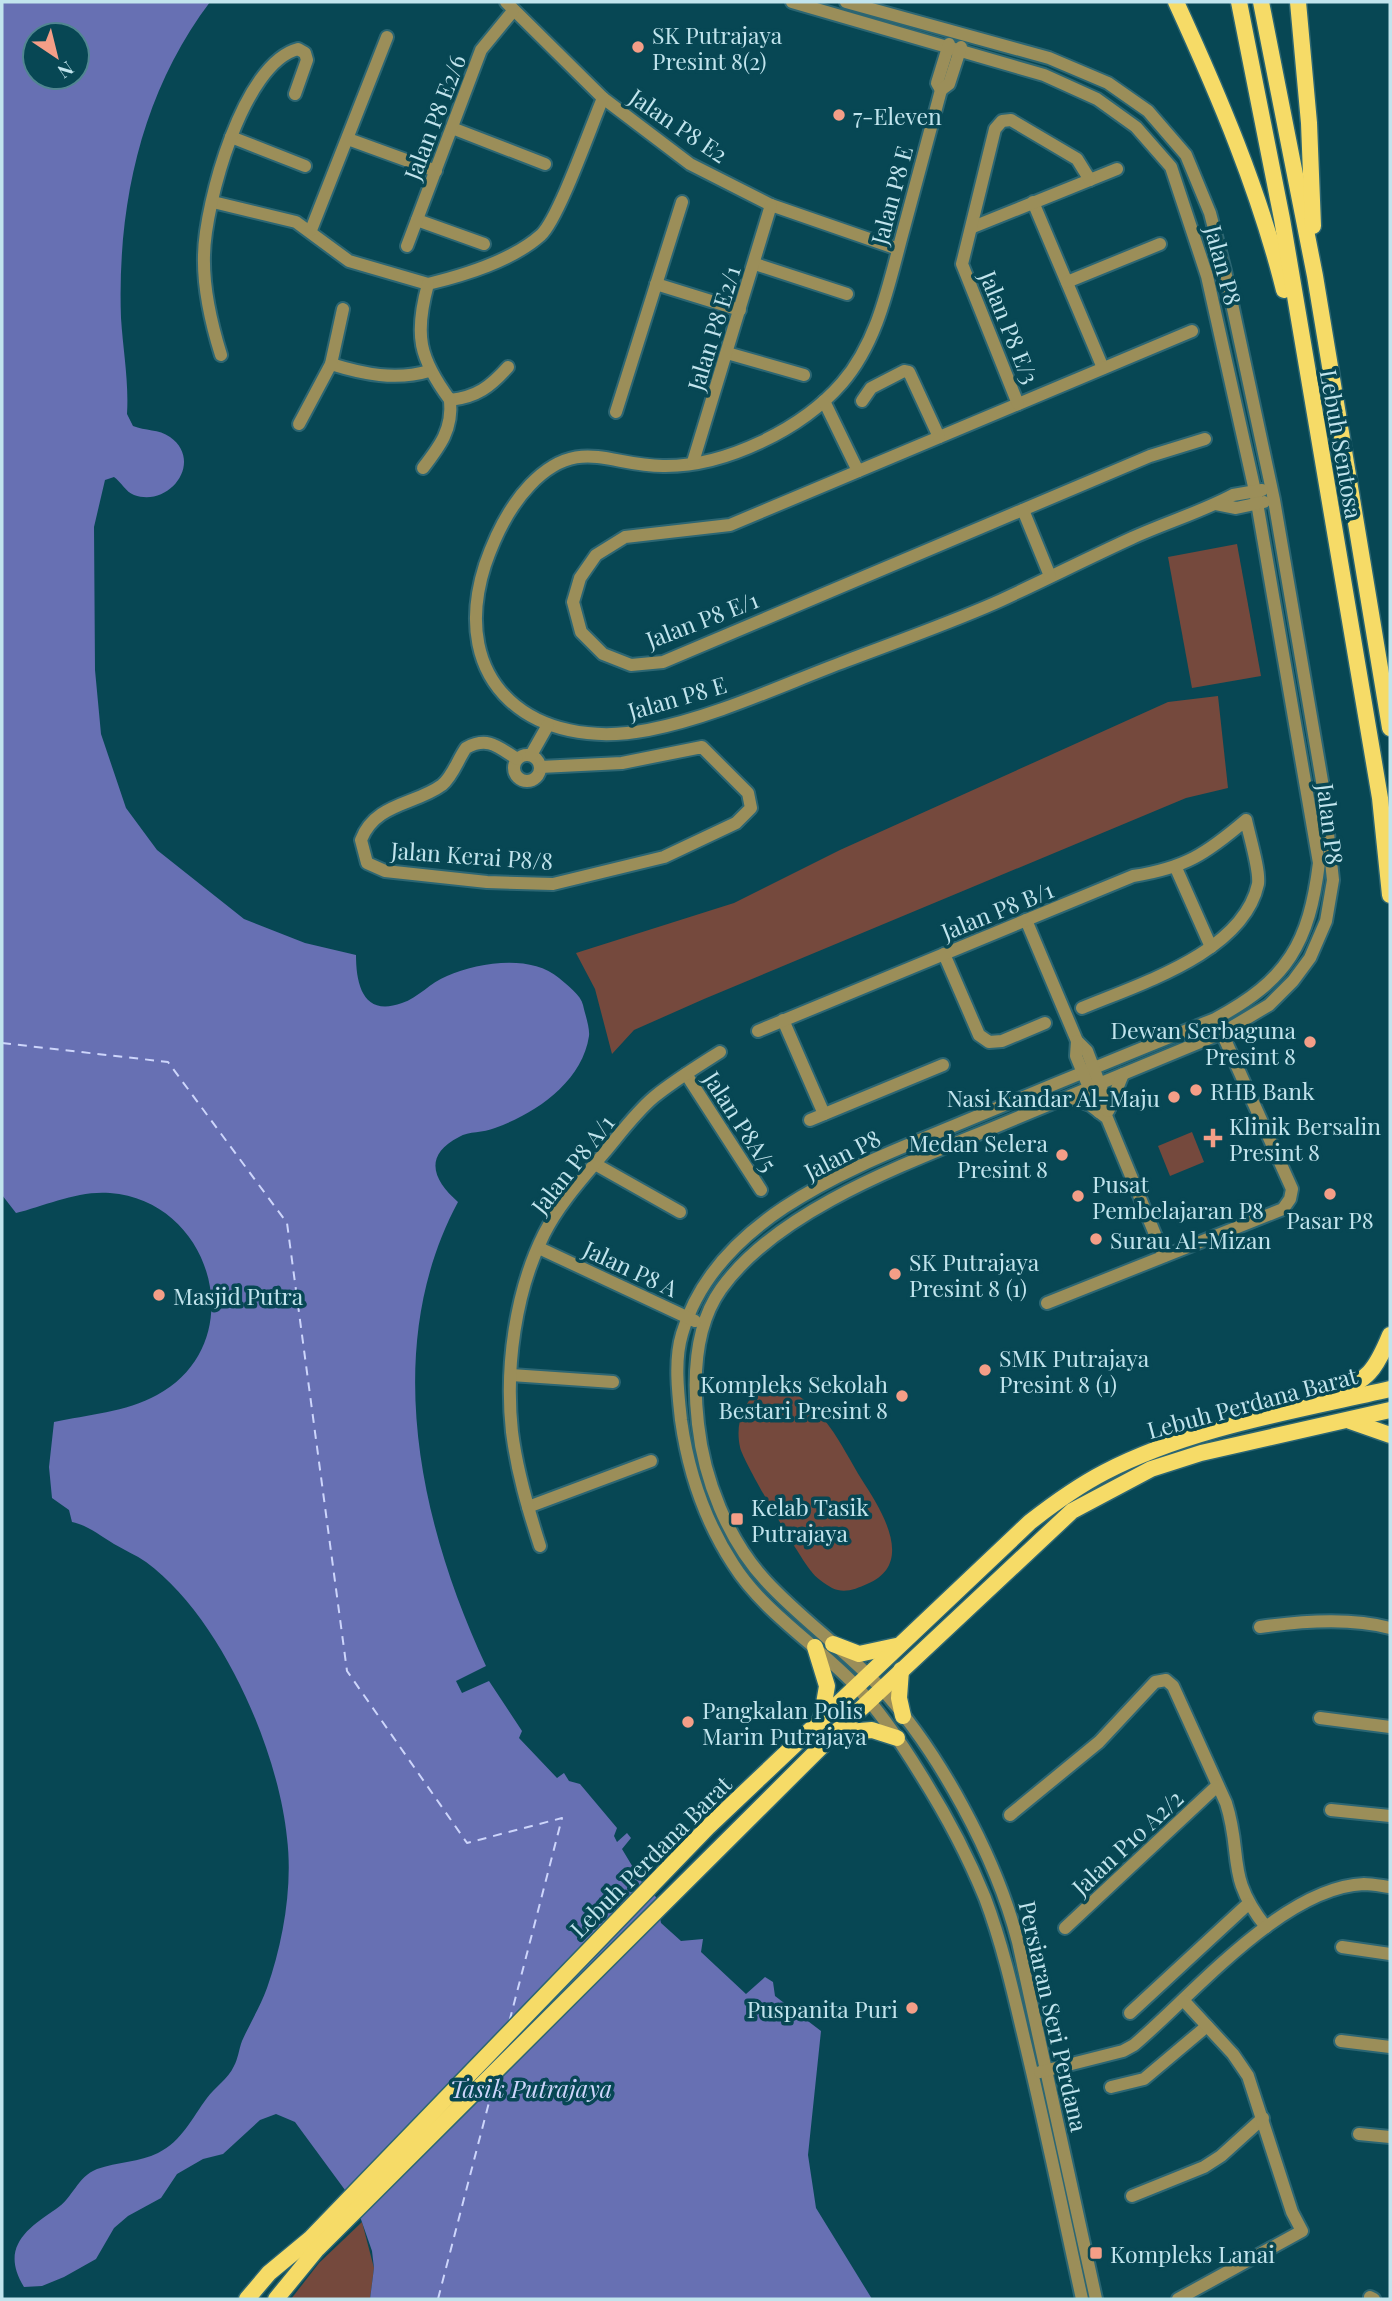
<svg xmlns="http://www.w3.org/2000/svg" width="1392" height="2301" viewBox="0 0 1392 2301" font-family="'Playfair Display',serif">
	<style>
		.green { fill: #75493d }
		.water { fill: #6770b3; fill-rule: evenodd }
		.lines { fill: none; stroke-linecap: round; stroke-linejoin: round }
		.ferry { stroke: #cdd5fb; stroke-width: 2; stroke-dasharray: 9 7; stroke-linecap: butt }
		.minor-casing { stroke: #2c6673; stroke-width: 16 }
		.major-casing { stroke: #2c6673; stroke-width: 19 }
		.minor { stroke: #9b8e59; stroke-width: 12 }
		.major { stroke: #f6db67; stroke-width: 16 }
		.poi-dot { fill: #f49e87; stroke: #074754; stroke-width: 2.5 }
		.labels { text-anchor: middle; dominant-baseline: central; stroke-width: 7; stroke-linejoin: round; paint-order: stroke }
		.poi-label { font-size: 23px; fill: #c1e4ed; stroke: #074754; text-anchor: start }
		.street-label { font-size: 23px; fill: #c1e4ed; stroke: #074754 }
		.water-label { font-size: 24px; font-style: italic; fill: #cdd5fb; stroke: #074754 }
	</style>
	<rect width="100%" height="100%" fill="#074754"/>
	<!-- green -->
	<g class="green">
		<polygon points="1237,544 1261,676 1192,688 1168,557"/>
		<polygon points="1218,696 1228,788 1186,798 704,999 634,1030 612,1054 595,989 576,953 734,903 840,850 1168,702"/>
		<polygon points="1192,1132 1204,1162 1170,1176 1158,1146"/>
		<path d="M780,1387C823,1402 840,1444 862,1480C880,1508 917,1564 867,1584C856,1589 844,1594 832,1588C825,1584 815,1577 811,1571C800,1558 742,1460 740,1447C735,1423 743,1406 758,1389Z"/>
		<polygon points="362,2222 374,2268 370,2299 291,2299 319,2263"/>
	</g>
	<!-- water -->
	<path class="water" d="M2,2H210C141,93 117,206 121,318C123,350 129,382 127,414L133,426C145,431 159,429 170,437C204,461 170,508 134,495C126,492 121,482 114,477L105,480L94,527L95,670L101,734L126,808L157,850L244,919L305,943L356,955C356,986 364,1017 402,1003C418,998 431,982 447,976C479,962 531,954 559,978C567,985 581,995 583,1005C585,1014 590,1028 589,1036C582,1083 534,1114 495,1128C483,1133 469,1131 459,1137C422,1156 434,1181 458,1202C380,1347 420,1525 486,1666L456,1681L462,1693L489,1681L522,1731L519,1738L557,1778L564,1773L569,1781L580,1784L617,1828L614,1836L617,1842L627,1833L631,1838L622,1849L643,1884L656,1897L661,1923L681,1941L703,1939L701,1952L746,1994L765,1977L773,1982L775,1996L821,2031L808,2155L816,2208L872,2299H370L374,2268L372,2251L356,2205L295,2122L276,2114L260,2120L223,2154L203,2159L177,2174L161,2198L128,2216L114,2228L96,2259L64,2277L42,2286L24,2287C0,2248 26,2229 56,2209C73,2198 77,2177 97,2169C117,2162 140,2162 158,2153C182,2141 192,2118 207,2098C215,2087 228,2079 234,2066C238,2059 239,2049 242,2041C250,2023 260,2007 267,1988C283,1943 293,1886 287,1838C278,1748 220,1616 146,1562C136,1555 124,1550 114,1544C99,1535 89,1526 72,1522L69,1510L52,1498L49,1467L54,1422C87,1415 126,1412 157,1395C252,1344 214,1201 110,1193C79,1190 44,1206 16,1213L2,1195ZM35,35H77V77H35Z"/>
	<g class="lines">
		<!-- ferry -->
		<g class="ferry">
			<polyline points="2,1043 168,1062 287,1223 347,1671 467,1843 562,1818 509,2023"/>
			<polyline points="438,2299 494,2083"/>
		</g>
		<defs>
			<g id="minor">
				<polyline points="506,2 603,98 690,164 771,205 898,249"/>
				<path d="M792,2L1044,75L1097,99L1136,127L1171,167L1207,276L1255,491L1319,863C1309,943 1288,980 1215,1019C1132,1052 1050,1086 968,1120C863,1164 717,1213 682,1334C674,1360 678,1393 681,1420C688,1470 705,1521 733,1564C763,1612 816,1644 855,1685C880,1711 902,1744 921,1775C945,1813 968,1856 985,1898C1002,1943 1013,1991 1024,2038C1045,2125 1063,2212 1082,2299"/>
				<path d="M846,2L1049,58L1108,83L1148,111L1186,155L1210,213L1225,271L1274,500L1323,787L1333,880L1326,921L1310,958L1293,981L1269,1005L1222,1033C1148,1063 1074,1094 1000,1125C911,1162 779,1208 721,1289C694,1327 693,1380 698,1424C704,1480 728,1540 766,1581C801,1619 844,1649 879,1686C939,1751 996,1857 1018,1942L1096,2299"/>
				<path d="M941,90C929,136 916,182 904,228C889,282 879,340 842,383C802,429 725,467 663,466C609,466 578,435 530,485C509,507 495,536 485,565C447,684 534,752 648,730C715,717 782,685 846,661C896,642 947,624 995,603C1041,582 1086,559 1132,538C1165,523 1201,512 1233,495L1262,490"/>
				<polyline points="941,90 937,83 949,44"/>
				<polyline points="941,90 949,84 961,47"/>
				<polyline points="452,128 545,164"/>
				<polyline points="231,137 305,166"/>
				<polyline points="348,139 436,171"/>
				<polyline points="213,202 296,222 349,261 428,284"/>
				<polyline points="1033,202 1103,368"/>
				<polyline points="417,220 484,244"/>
				<polyline points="973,227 1117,169"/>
				<polyline points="311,230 387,37"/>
				<polyline points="407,246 481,50 513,11"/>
				<polyline points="755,264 847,294"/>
				<polyline points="1067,282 1160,244"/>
				<path d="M428,284C465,275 512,261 541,235C559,218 591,126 603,98"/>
				<path d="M428,284C414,335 419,358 450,400C477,397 490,387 508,367"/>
				<polyline points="656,284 740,310"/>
				<polyline points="1192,331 730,525 625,537 596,555 580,578 573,602 581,632 603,654 631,665 663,662 1150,456 1205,439"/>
				<polyline points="727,353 804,375"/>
				<path d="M221,355C211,323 203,288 204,255C205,203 243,63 298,49L305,53L307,60L295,94"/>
				<path d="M331,364C363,374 396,381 429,371"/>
				<polyline points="824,401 858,471"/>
				<polyline points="862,401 871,388 904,371 909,372 939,437"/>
				<polyline points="1018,404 962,264 995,129 1002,121 1011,120 1077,159 1090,180"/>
				<polyline points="616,412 682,202"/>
				<polyline points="299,424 331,364 343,309"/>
				<polyline points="693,462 771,205"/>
				<path d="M423,468C440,446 453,429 450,400"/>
				<polyline points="1216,504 1236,508 1264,502"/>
				<polyline points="1023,510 1050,576"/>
				<circle cx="527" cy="768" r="13"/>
				<polyline points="531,755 548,725"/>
				<path d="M517,759C498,747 488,736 466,748C458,759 453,776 442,785C415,805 375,803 361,840L367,863L385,871L487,882L553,884L664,857L736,823L751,808L748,793L702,747L622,763L540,767"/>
				<polyline points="1176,868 1211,947"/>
				<polyline points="1026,920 1077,1041 1087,1051 1109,1109"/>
				<polyline points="944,954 979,1035 989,1042 1002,1041 1045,1023"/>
				<polyline points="783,1020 824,1114"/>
				<path d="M758,1031L1133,876C1185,868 1206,854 1246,820C1249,835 1260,870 1258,884C1243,953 1139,984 1082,1008"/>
				<polyline points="1077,1041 1076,1056 1099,1112"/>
				<polyline points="686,1074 761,1190"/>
				<polyline points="1069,1097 1090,1105 1107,1118 1164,1256"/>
				<polyline points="1108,1111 1123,1074"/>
				<polyline points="810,1120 943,1065"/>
				<polyline points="595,1164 680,1212"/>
				<polyline points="539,1248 695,1321"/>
				<polyline points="1047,1303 1283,1209 1290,1199 1292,1189 1222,1033"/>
				<polyline points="511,1375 613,1382"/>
				<polyline points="528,1507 651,1461"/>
				<path d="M540,1546C528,1509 517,1472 512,1432C505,1368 515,1292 544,1234C559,1204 583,1178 604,1153C620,1134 636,1112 654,1097C675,1080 698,1066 720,1052"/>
				<path d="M1260,1627C1301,1621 1350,1617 1390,1628"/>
				<polyline points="1320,1718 1390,1727"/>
				<polyline points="1331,1810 1390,1816"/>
				<path d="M1010,1815L1099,1742L1155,1682L1166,1680L1173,1686L1226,1803C1243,1856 1225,1876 1266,1927"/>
				<polyline points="1065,1928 1217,1786"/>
				<polyline points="1342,1947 1390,1954"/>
				<polyline points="1130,2013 1248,1904"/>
				<polyline points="1341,2041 1390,2047"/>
				<path d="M1040,2072L1123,2051L1134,2045C1193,1995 1283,1887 1364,1884C1372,1884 1382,1886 1390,1887"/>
				<polyline points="1111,2087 1144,2079 1207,2026"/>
				<polyline points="1359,2134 1390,2137"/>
				<polyline points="1132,2196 1204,2167 1221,2156 1263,2118"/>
				<polyline points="1370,2297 1374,2299"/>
				<polyline points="1178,2299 1302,2231 1292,2212 1248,2076 1233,2054 1184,2001"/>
			</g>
			<g id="major">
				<path d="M1176,2C1219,96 1259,190 1284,290"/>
				<polyline points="1239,2 1282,219 1380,798 1390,895"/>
				<polyline points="1261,2 1315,276 1390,728"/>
				<polyline points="1298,2 1309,123 1313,226"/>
				<path d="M1333,1394C1368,1381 1376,1369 1390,1335"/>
				<polyline points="1350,1421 1390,1435"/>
				<polyline points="833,1644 859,1654 896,1646"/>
				<polyline points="815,1647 827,1686 821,1721"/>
				<polyline points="901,1670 899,1698 903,1716"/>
				<polyline points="835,1733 872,1730 897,1738"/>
				<path d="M247,2299L269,2273L310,2239L708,1827L1030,1522C1053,1504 1078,1486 1105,1472C1192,1427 1296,1411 1390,1389"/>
				<polyline points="276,2299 317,2249 835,1733 1072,1511 1151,1469 1201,1453 1390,1410"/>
			</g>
		</defs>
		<!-- minor casing -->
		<use href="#minor" class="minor-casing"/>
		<!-- major casing -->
		<use href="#major" class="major-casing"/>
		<!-- minor -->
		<use href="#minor" class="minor"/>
		<!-- major -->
		<use href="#major" class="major"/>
	</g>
	<!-- markers -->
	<g class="poi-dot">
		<circle cx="638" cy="47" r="7"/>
		<circle cx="839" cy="115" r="7"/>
		<circle cx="1310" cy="1042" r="7"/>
		<circle cx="1196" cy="1090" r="7"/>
		<circle cx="1174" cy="1097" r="7"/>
		<path d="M1209.5 1127.5h7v7h7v7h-7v7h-7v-7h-7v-7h7z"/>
		<circle cx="1062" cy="1155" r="7"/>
		<circle cx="1330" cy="1194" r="7"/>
		<circle cx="1078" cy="1196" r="7"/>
		<circle cx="1096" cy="1239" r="7"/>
		<circle cx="895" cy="1274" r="7"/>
		<circle cx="159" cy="1295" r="7"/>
		<circle cx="985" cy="1370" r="7"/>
		<circle cx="902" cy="1396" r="7"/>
		<rect x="730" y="1512" width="14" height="14" rx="3.5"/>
		<circle cx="688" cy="1722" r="7"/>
		<circle cx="912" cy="2008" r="7"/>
		<rect x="1089" y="2246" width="14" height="14" rx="3.5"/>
	</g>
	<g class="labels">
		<!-- poi labels -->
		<g class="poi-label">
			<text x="652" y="34">SK Putrajaya<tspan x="652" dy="26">Presint 8(2)</tspan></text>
			<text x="853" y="115">7-Eleven</text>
			<text x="1296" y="1029" text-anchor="end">Dewan Serbaguna<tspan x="1296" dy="26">Presint 8</tspan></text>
			<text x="1210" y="1090">RHB Bank</text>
			<text x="1160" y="1097" text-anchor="end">Nasi Kandar Al-Maju</text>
			<text x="1229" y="1125">Klinik Bersalin<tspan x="1229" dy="26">Presint 8</tspan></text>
			<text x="1048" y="1142" text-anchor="end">Medan Selera<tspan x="1048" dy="26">Presint 8</tspan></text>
			<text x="1092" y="1183">Pusat<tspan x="1092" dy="26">Pembelajaran P8</tspan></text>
			<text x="1330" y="1219" text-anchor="middle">Pasar P8</text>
			<text x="1110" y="1239">Surau Al-Mizan</text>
			<text x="909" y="1261">SK Putrajaya<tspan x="909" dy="26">Presint 8 (1)</tspan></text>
			<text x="173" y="1295">Masjid Putra</text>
			<text x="999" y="1357">SMK Putrajaya<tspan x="999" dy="26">Presint 8 (1)</tspan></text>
			<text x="888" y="1383" text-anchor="end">Kompleks Sekolah<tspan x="888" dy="26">Bestari Presint 8</tspan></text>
			<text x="751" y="1506">Kelab Tasik<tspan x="751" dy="26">Putrajaya</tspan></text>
			<text x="702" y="1709">Pangkalan Polis<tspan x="702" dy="26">Marin Putrajaya</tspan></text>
			<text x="898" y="2008" text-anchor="end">Puspanita Puri</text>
			<text x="1110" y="2253">Kompleks Lanai</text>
		</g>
		<!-- street labels -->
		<g class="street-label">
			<text transform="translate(434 117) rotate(-69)">Jalan P8 E2/6</text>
			<text transform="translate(679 125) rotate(34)">Jalan P8 E2</text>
			<text transform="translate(891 195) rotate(-75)">Jalan P8 E</text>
			<text transform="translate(1224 265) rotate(75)">Jalan P8</text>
			<text transform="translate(1010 327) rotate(68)">Jalan P8 E/3</text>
			<text transform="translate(713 328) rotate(-73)">Jalan P8 E2/1</text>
			<text transform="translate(1342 444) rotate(80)">Lebuh Sentosa</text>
			<text transform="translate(702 619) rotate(-21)">Jalan P8 E/1</text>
			<text transform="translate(677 697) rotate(-16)">Jalan P8 E</text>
			<text transform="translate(1331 824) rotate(83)">Jalan P8</text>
			<text transform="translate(472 855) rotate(4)">Jalan Kerai P8/8</text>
			<text transform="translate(997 910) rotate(-22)">Jalan P8 B/1</text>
			<text transform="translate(741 1121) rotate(57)">Jalan P8A/5</text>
			<text transform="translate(842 1154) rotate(-27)">Jalan P8</text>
			<text transform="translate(572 1164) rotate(-52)">Jalan P8 A/1</text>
			<text transform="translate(631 1268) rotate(25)">Jalan P8 A</text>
			<text transform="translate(1252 1402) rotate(-15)">Lebuh Perdana Barat</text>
			<text transform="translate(1127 1842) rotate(-43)">Jalan P10 A2/2</text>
			<text transform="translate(650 1856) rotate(-45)">Lebuh Perdana Barat</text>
			<text transform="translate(1054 2016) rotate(77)">Persiaran Seri Perdana</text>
		</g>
		<!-- water labels -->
		<g class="water-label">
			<text x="531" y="2088">Tasik Putrajaya</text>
		</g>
	</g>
	<!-- border -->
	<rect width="1392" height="2301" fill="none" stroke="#c1e4ed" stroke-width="7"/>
	<!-- north arrow -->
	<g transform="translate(56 56) rotate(145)"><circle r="33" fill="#074754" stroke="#518691" stroke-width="2"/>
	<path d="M0-5L12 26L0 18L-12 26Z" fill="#f49e87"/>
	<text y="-10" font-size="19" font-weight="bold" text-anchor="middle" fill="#c1e4ed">N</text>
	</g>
</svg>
